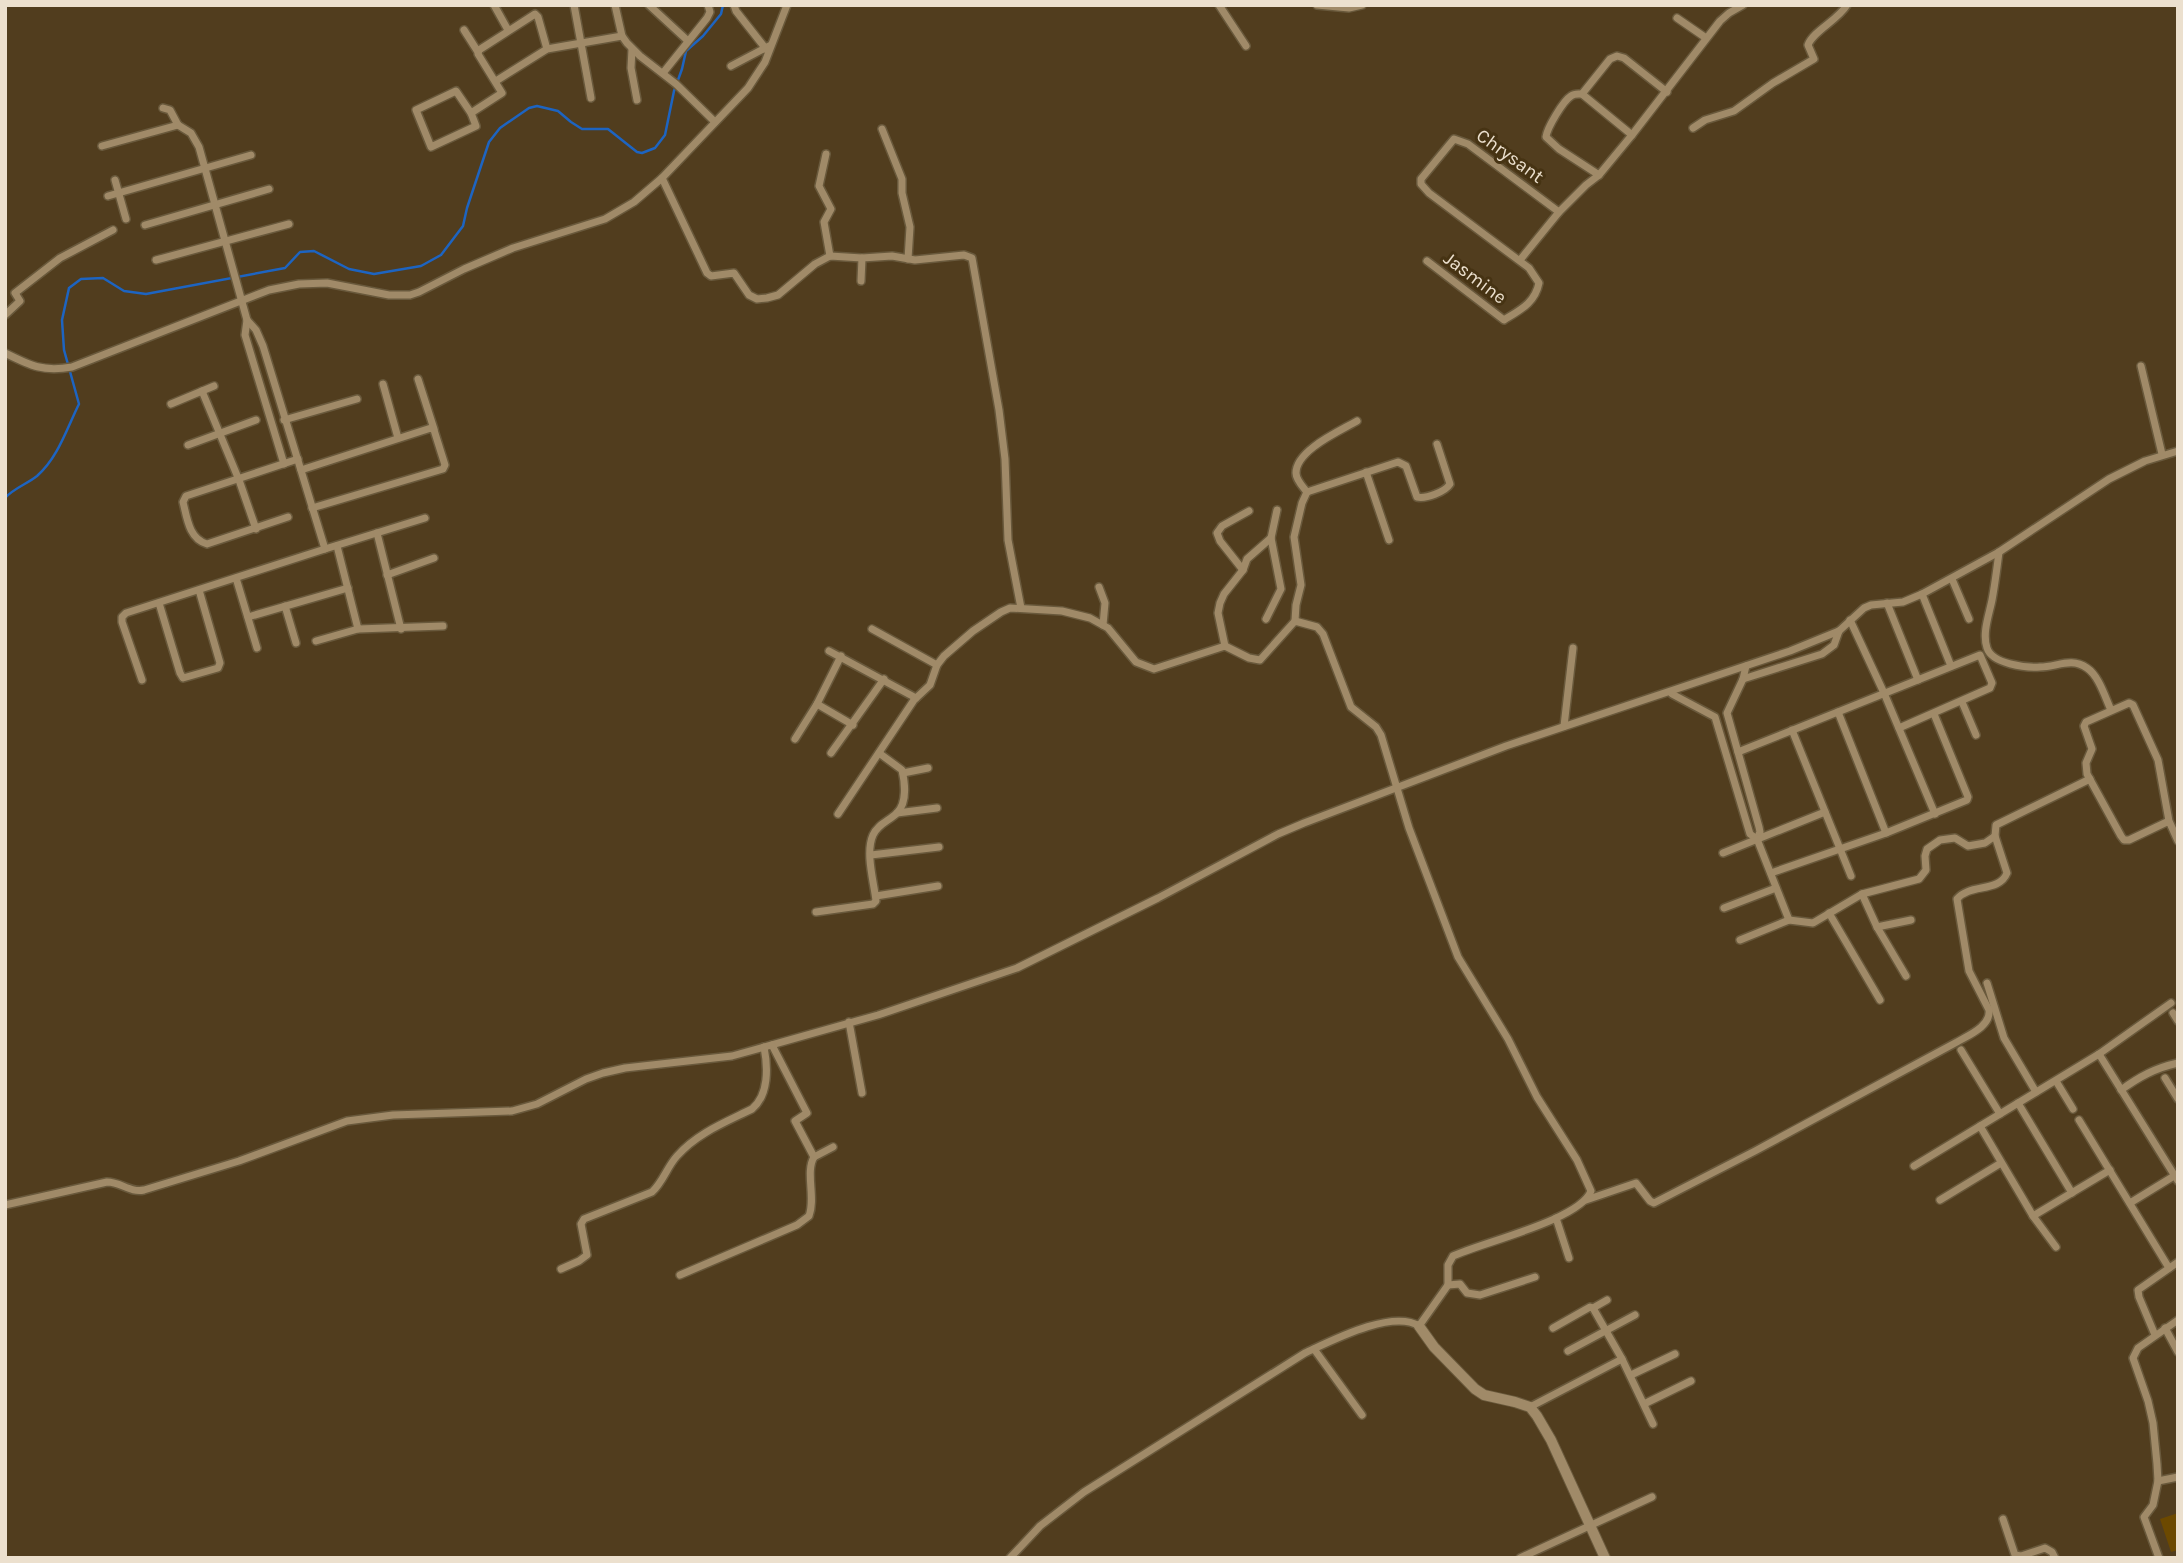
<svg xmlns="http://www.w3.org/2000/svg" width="2183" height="1563" viewBox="0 0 2183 1563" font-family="Karla,sans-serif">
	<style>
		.green { fill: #6c4900 }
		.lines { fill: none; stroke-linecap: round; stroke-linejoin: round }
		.stream { stroke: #1d64c1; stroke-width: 2.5 }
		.minor-casing { stroke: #69593c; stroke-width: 10 }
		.tertiary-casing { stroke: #69593c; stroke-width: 12 }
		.minor { stroke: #a08a68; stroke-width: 7 }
		.tertiary { stroke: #a08a68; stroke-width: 10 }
		.labels { text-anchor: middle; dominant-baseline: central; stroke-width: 6; stroke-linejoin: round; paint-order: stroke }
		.street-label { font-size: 19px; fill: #ece0ce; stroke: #463313 }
	</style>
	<rect width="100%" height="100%" fill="#513d1e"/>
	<!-- green -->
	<polygon class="green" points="2178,1513 2178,1550 2171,1552 2160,1519"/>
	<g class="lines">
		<!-- stream -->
		<path class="stream" d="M5,498C14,488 27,484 37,476C58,458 67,428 79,404L64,350L62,320L69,288L81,279L103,278L124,291L146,294L285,268L300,252L314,251L349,269L374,274L421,266L441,255L463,226L467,208L489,142L500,128L529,108L537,106L558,111L571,122L582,129H608L637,152L642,153L655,148L665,135L674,91L682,69L686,51L703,36L721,14L723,5"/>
		<defs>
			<g id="minor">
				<polyline points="494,5 508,30"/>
				<polyline points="574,5 591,98"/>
				<polyline points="615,5 622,36 627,43 640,56 676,84 715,122"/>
				<polyline points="649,5 688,41"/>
				<polyline points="734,5 736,11 766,49"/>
				<polyline points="1219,5 1246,46"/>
				<polyline points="1317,5 1349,8 1362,5"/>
				<polyline points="1677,18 1706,38"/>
				<polyline points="464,30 478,52"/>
				<polyline points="632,49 631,68 637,100"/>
				<polyline points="731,66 769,46"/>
				<polyline points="663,73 707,18 710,12 708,5"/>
				<polyline points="496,81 547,49 622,36"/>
				<polygon points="456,91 471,113 476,126 431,147 416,110"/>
				<polyline points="1582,94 1632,135"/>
				<polyline points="163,108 170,110 178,125"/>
				<polyline points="471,113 502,93 478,54 479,50 535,14 538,17 547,49"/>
				<path d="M1693,128L1705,120L1734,111L1773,83L1814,59L1808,45C1813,31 1837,21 1847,5"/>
				<polyline points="882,129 902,179 902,193 910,227 908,259"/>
				<polyline points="102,146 178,125 191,133 199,147 247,320 256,330 263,346 325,549 425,518"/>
				<polyline points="826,154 819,186 831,209 824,222 830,256"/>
				<path d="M1599,175L1559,149L1546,137C1547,128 1563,101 1571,96C1575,93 1578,94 1582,94L1610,59L1617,56L1624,58L1667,92"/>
				<polyline points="662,178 707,273 711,276 734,273 749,295 757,299 767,298 778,295 815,264 830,256 862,258 892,256 915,260 964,255 972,258 999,410 1005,459 1008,540 1021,608"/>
				<polyline points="115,180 126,219"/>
				<polyline points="108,196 251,155"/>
				<polyline points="145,225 269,189"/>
				<polyline points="156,260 289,224"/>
				<polyline points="1520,260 1559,212 1586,185 1599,175 1632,135 1720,21 1729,13 1743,5"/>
				<path d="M1427,261L1504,320C1520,310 1535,303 1539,283L1529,268L1429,193L1421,184V179L1454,139L1468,144L1559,212"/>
				<polyline points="861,281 862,258"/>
				<polyline points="5,315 20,301 15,293 60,258 113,230"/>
				<polyline points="247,320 245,335 284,464"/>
				<path d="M5,353C31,366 43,372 72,367L269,290L299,284L327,283L389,295H410L419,292L464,269L513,248L605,219L634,202L662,178L748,88L765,62L787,5"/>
				<polyline points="2141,366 2162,454"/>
				<polyline points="418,379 434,429"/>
				<polyline points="383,384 398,438"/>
				<polyline points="202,391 239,480 256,529"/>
				<polyline points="171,404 214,386"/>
				<polyline points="284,420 357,399"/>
				<polyline points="188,445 256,420"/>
				<polyline points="301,470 431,428 434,430 445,465 443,469 312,508"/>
				<polyline points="1366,472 1389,540"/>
				<path d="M1307,492L1398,462L1406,466L1417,497C1426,499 1445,492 1450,484L1437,444"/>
				<path d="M1307,492C1303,487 1296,480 1296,473C1296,450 1340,431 1357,421"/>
				<path d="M288,517L207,544C189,539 187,518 183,502L186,496L298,459"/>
				<polyline points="377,533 401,629"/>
				<polyline points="337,546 358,629 443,626"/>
				<path d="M1999,552C1997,568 1995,584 1992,600C1989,615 1982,633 1987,648C1992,664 2026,668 2040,667C2057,667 2071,657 2087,668C2099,676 2105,697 2111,710"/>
				<polyline points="1243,570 1220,541 1217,533 1222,526 1249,511"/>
				<polyline points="387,575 434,558"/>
				<polyline points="236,578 257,648"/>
				<polyline points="1952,579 1969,619"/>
				<polyline points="1099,587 1105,603 1103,625"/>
				<polyline points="1922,594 1951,666"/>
				<polyline points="159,603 180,673 183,678 218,668 220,663 199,590"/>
				<polyline points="1887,603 1918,680"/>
				<polyline points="285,606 296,643"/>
				<polyline points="248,617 348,588"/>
				<polyline points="1266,619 1281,589 1271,538 1277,510"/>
				<polyline points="1850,620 1884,693 1935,814"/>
				<polyline points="1295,621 1296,605 1301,585 1294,537 1302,503 1307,492"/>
				<polyline points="872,629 937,665"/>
				<polyline points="316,641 358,629"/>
				<polyline points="1225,646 1218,613 1220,603 1224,594 1243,570 1247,559 1271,538"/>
				<polyline points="829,651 916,698"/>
				<polyline points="1746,666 1743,679 1727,713 1759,827 1760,832 1757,839"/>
				<polyline points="1743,679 1822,654 1834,645 1839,631"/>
				<polyline points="142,680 122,622 122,617 126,613 325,549"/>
				<polyline points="1672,694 1715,717 1750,834 1757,839 1789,920"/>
				<polyline points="1962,702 1976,735"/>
				<polyline points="817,704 853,725"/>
				<polyline points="1838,712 1886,833"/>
				<polyline points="1564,726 1573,648"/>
				<polyline points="1792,730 1851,876"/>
				<polyline points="795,739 817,704 841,656"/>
				<polyline points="1738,752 1980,655 1992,683 1990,688 1899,728"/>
				<polyline points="831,753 884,679"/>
				<polyline points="903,773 928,768"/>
				<polyline points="897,813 937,808"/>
				<path d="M838,814L914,700L930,685L937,665L944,656L973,631L1001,612L1010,608L1062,611L1090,618L1108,628L1136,662L1154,669L1225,646L1249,658L1260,660L1295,621L1317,627L1323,634L1351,707L1376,727L1381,735L1409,828L1458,957L1508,1039L1537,1097L1577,1160L1591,1191C1580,1220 1483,1242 1453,1256L1448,1265V1285L1419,1326C1392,1309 1331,1341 1305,1353L1084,1492L1040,1526L1010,1558"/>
				<polyline points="2169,821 2158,760 2133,705 2129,703 2086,722 2084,726 2092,749 2086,763 2087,774 2121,836 2124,840 2129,840 2169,821 2178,841"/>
				<polyline points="1723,853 1825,812"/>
				<polyline points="871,855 939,847"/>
				<polyline points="1771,873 1886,833 1967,800 1968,797 1934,714"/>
				<polyline points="1862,894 1877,927 1906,976"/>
				<polyline points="876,896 938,886"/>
				<polyline points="1724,908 1776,888"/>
				<path d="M816,912L873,904L876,901C874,882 865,853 873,835C878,824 889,821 897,813C907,803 905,783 902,770L879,753"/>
				<polyline points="1829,913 1880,1000"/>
				<polyline points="1877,927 1911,920"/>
				<polyline points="1740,940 1789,920 1813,923 1862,894 1919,879 1926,870 1925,856 1927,849 1940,840 1955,838 1968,846 1985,843 1995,836"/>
				<polyline points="1987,983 2004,1038 2036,1092"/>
				<polyline points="2173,1013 2178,1021"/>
				<polyline points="849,1022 862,1093"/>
				<polyline points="1961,1050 2000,1114"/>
				<polyline points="2099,1054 2178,1181"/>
				<polyline points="2165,1078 2178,1099"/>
				<polyline points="2056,1081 2073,1109"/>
				<path d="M2121,1090C2139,1077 2155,1068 2178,1063"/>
				<polyline points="2018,1103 2072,1193"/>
				<polyline points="2079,1120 2169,1268"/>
				<polyline points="1980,1126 2033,1216 2056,1247"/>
				<polyline points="814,1157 833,1147"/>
				<polyline points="1914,1166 2099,1054 2171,1003"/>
				<path d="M1586,1200L1636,1183L1650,1201L1654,1203L1755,1151L1957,1042C1969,1035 1991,1026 1989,1010L1969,971L1957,899C1970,883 1999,893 2007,873L1995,836L1996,825L2090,779"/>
				<polyline points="1940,1200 2001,1163"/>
				<polyline points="2130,1203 2174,1176"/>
				<path d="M5,1205L107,1182C121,1182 130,1193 144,1190L239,1161L347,1121L393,1115L512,1111L537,1104L586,1079L603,1073L625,1068L732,1056L878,1015L1017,968L1158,898L1278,834L1304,823L1506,746L1790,651L1839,631L1864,608L1871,605L1903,602L1922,594L1999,552L2109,479L2145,461L2178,451"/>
				<polyline points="2033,1216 2110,1170"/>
				<polyline points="1556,1218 1569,1258"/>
				<path d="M561,1269L579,1261L587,1255L581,1224L584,1219L652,1192C663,1182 667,1167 677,1156C697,1133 726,1122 752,1109C769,1095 768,1067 764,1047"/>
				<path d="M680,1275L797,1225L809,1216C816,1198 805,1172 814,1157L795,1121L807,1113L772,1045"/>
				<polyline points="1448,1285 1460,1284 1467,1293 1480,1295 1535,1277"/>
				<polyline points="1593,1308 1607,1300"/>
				<polyline points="1553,1328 1590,1307 1593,1308 1622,1359"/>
				<polyline points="2165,1328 2178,1352"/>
				<polyline points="2155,1335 2139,1297 2138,1290 2178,1262"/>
				<polyline points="1314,1349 1362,1415"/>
				<polyline points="1568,1351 1635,1315"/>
				<polyline points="1631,1375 1675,1354"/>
				<polyline points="1644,1404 1691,1381"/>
				<polyline points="1530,1407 1622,1359 1653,1424"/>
				<polyline points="2158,1481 2178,1477"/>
				<polyline points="2003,1519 2015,1555 2021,1556 2045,1548 2052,1552 2055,1558"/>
				<polyline points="1520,1558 1652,1497"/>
				<polyline points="2159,1558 2144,1517 2153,1505 2158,1481 2157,1464 2153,1423 2148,1401 2133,1358 2138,1348 2178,1320"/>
			</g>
			<polyline id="tertiary" points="1419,1326 1434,1347 1475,1389 1484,1395 1515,1402 1530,1407 1537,1416 1551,1440 1605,1558"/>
		</defs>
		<!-- minor casing -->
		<use href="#minor" class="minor-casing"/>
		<!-- tertiary casing -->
		<use href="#tertiary" class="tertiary-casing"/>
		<!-- minor -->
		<use href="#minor" class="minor"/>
		<!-- tertiary -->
		<use href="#tertiary" class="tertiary"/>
	</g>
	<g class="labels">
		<!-- street labels -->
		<g class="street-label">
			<text transform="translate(1510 156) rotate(36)">Chrysant</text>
			<text transform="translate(1475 278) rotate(37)">Jasmine</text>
		</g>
	</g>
	<!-- border -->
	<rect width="2183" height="1563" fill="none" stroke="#ece0ce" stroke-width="14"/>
</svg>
